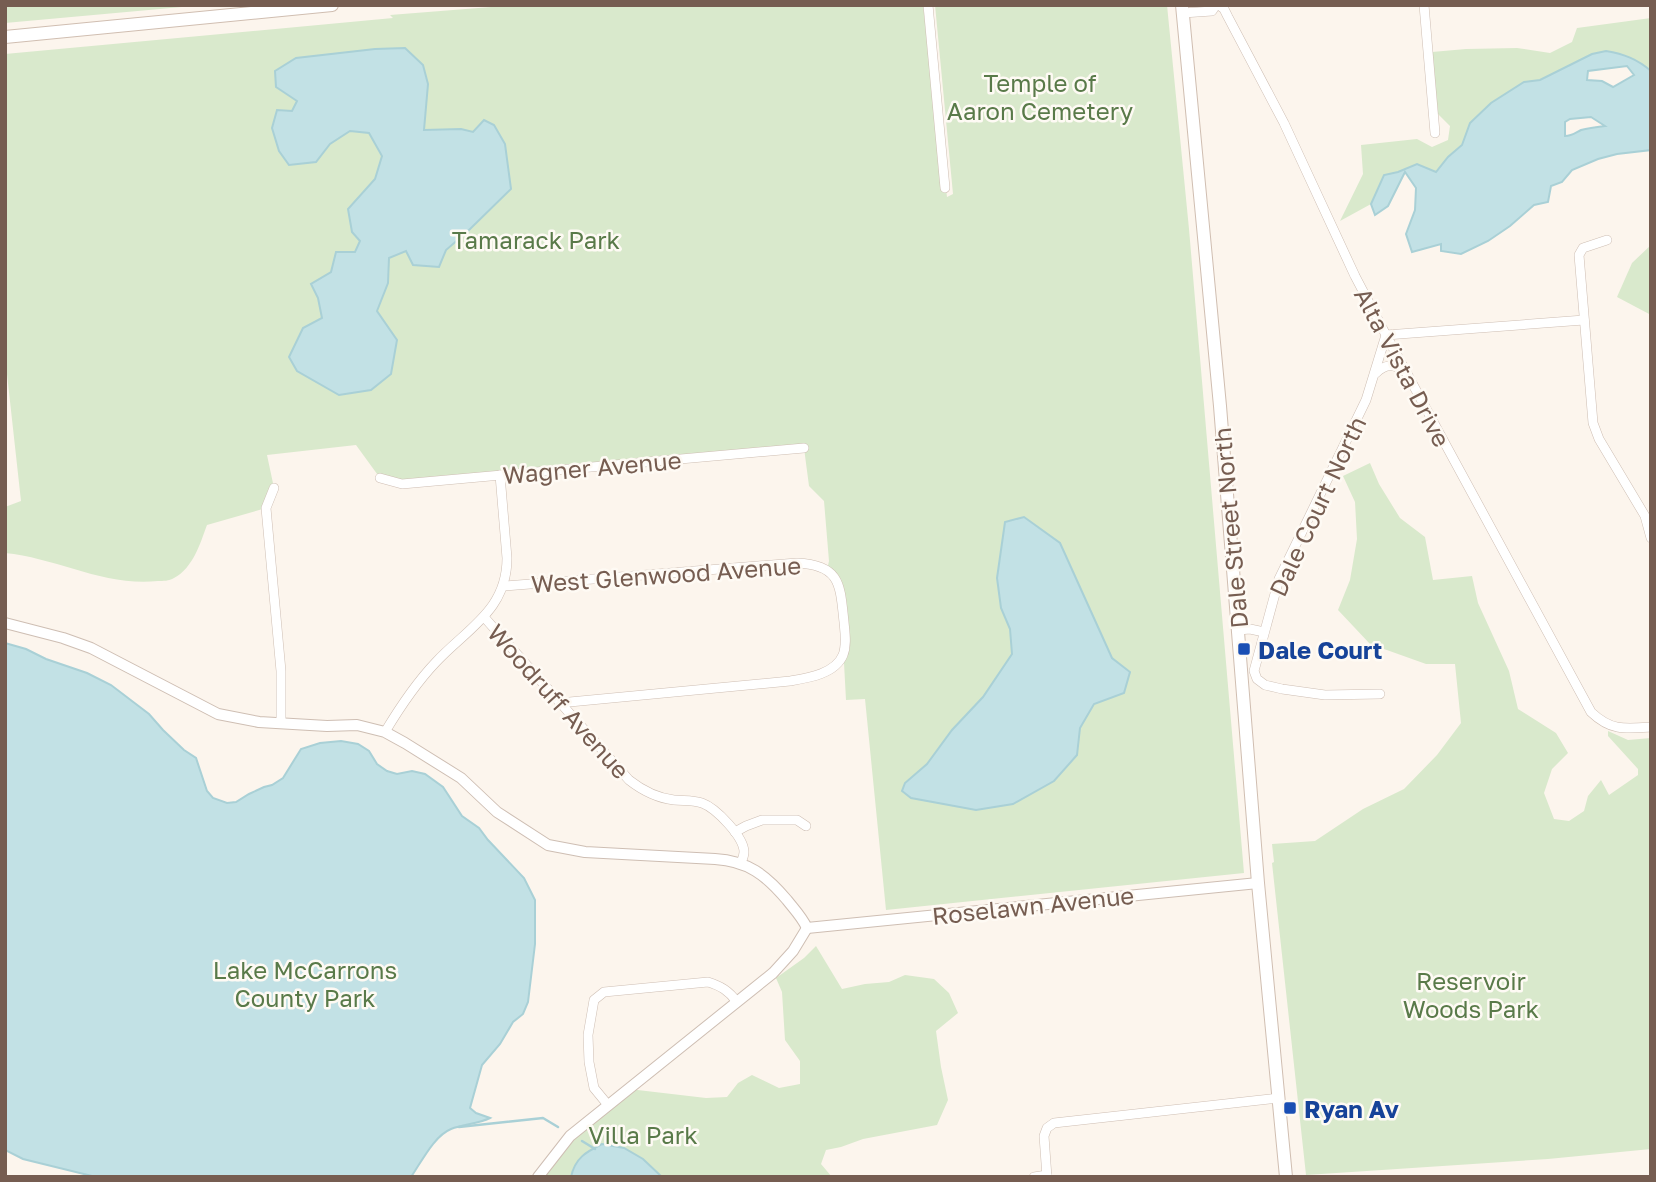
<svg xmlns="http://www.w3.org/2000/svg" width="1656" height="1182" viewBox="0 0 1656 1182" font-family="'Golos Text',sans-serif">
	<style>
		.green { fill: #d9e9cc }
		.water { fill: #c2e1e5; stroke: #a9d0d6; stroke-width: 2; fill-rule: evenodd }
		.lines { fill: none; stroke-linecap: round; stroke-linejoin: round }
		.stream { stroke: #a9d0d6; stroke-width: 2.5 }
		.minor-casing { stroke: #cebeb3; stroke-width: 10 }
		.tertiary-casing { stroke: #cebeb3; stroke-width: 12 }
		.secondary-casing { stroke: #d0beb1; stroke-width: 14 }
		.minor { stroke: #fff; stroke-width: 9 }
		.tertiary { stroke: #fff; stroke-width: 10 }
		.secondary { stroke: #fff; stroke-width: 12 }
		.transit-dot { fill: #1a4fb4; stroke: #fefaf4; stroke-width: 2.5 }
		.labels { text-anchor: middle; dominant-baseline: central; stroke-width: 5; stroke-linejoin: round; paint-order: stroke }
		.park-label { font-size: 24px; fill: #597a49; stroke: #fefaf4 }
		.street-label { font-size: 24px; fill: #765d51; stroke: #fefaf4 }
		.transit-label { font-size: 24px; font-weight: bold; fill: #164399; stroke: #fefaf4; text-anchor: start }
	</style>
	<rect width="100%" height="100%" fill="#fcf5ed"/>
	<!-- green -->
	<g class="green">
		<polygon points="5,5 204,5 5,23"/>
		<path d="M517,5H923L947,197L953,194L935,5H1167L1189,229L1244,873L886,910L865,699L846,700L840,589L827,570L829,561L824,501L809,486L804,448L402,484L380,478L356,445L267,455L274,488L266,508L207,525C200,544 193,568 174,578C169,581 163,581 158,581C105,587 57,558 5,553V507L21,501L5,356V54L393,18L390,15Z"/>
		<polygon points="1651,18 1651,71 1638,62 1592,54 1540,80 1524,82 1470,123 1462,145 1436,172 1417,164 1398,172 1384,175 1371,204 1340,221 1363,174 1361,145 1417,139 1432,147 1448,140 1450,126 1438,114 1432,52 1466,49 1517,48 1550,53 1572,42 1577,28"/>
		<polygon points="1651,245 1651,315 1617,297 1632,263"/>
		<polygon points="1370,463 1379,484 1400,518 1425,537 1433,580 1472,576 1478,603 1509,671 1518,709 1556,733 1568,753 1552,769 1544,793 1554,819 1569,821 1584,811 1588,796 1601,780 1609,795 1638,775 1638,769 1608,736 1608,731 1628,740 1651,738 1651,1149 1548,1159 1306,1175 1272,863 1274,862 1272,844 1315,841 1363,809 1404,789 1437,755 1461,723 1455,664 1426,664 1370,644 1338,610 1350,580 1357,539 1355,502 1343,476"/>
		<polygon points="816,946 842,989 865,984 889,982 905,975 934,979 949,993 958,1013 936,1031 941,1067 948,1100 937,1125 863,1139 841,1147 826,1150 821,1164 832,1177 538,1177 550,1159 629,1089 706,1098 727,1097 738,1083 752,1075 779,1088 800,1084 800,1061 785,1040 782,992 776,978 804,958"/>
	</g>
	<!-- water -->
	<g class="water">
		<polygon points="405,48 423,65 428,84 424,130 461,129 473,132 484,120 494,125 505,144 511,189 468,231 446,250 439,267 413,265 406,251 389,258 388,283 377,311 397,340 391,374 371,390 339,395 297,371 289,357 303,328 322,318 318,298 311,284 331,272 336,252 355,252 360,241 352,232 348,209 375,179 382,156 369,133 350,131 330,144 316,162 289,165 279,151 272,128 277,110 292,111 297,101 276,87 275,71 296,58 375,49"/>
		<path d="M1606,51C1624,54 1637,59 1651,71V150L1617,154L1598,159L1572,170L1562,182L1551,186L1548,202L1534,205L1510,226L1488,241L1461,254L1441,251V244L1412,252L1406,234L1415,210L1416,188L1405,172L1388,206L1375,215L1371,204L1384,175L1398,172L1417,164L1436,172L1448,157L1462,145L1470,123L1491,103L1524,82L1540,80L1592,54ZM1627,66L1634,75L1613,87L1602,81L1587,80L1588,71ZM1591,117L1605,126C1597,127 1589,128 1581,130C1575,133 1572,136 1565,136V122L1570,119Z"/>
		<polygon points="1024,517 1060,543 1112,658 1130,672 1124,693 1094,704 1080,728 1077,755 1054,781 1013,804 976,810 911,798 902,791 905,783 927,764 952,730 983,697 1012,654 1010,629 1001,608 997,578 1005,522"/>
		<path d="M5,643L26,649L46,659L87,673L111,685L149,714L163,730L184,750L196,758L207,791L213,798L227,803L236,802L249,794L264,787L272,785L283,778L301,749L320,743L341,741L358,744L369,751L377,764L387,771L397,774L412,771L425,774L443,787L462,816L479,828L488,840L524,878L535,900V944L528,1002L523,1014L513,1022L500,1044L482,1065L470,1108L476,1113L490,1118C478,1124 464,1124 451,1129C434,1136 422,1161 411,1177H96L23,1159L5,1150Z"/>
		<path d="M602,1144L624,1148L643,1159L662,1177H571C575,1158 586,1152 602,1144Z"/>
	</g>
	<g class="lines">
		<!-- stream -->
		<g class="stream">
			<polyline points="459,1127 543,1118 558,1127"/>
			<polyline points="582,1141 595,1149"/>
		</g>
		<defs>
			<g id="minor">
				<polyline points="928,5 945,188"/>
				<path d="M1219,5L1224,9L1228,17L1284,123L1355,276L1386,335L1591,712C1611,731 1625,729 1651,727"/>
				<polyline points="1424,5 1435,133"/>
				<polyline points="1183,13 1212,11 1216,5"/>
				<polyline points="1607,240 1583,248 1579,255 1593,423 1599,439 1645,516 1651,538"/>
				<path d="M1376,373C1384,365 1394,363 1403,371"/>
				<polyline points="380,478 402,484 804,448"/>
				<polyline points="274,488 266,508 281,671 281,723"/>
				<path d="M504,586L797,563C841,565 840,585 844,622C845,633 847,645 843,655C835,674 808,678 790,681L559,703"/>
				<path d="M484,617L629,780C643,791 657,798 674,800C684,801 693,800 702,803C716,808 744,837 744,852C744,856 742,860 741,863"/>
				<polyline points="1238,630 1250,629 1264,632"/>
				<polyline points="1380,694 1325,695 1282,689 1265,685 1257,679 1254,671 1279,579 1366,400 1386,335 1584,320"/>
				<path d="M385,732C400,707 416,683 436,662C468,628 507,610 507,558L500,475"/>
				<polyline points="735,832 746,826 762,820 797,820 806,826"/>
				<path d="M608,1105L594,1088L589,1062L588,1035L594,1000L604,992L708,982C721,986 729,991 737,1002"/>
				<polyline points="1034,1177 1047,1175"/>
				<polyline points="1047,1177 1044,1136 1047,1128 1054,1123 1279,1098"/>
			</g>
			<g id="tertiary">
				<path d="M5,623L63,638L91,648L218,714L259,722L327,726L357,725L385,732L405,743L461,778L497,812L548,845L585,852L715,859C748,861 766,875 787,900C794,909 802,917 807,928"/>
				<polyline points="807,928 1258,883"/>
				<polyline points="538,1177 570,1136 773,973 793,951 807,928"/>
			</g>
			<g id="secondary">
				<polyline points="1182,5 1220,406 1258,883 1286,1177"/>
				<polyline points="5,37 332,5"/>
			</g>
		</defs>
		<!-- minor casing -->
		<use href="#minor" class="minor-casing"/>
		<!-- tertiary casing -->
		<use href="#tertiary" class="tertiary-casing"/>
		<!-- secondary casing -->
		<use href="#secondary" class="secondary-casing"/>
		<!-- minor -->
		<use href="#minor" class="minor"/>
		<!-- tertiary -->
		<use href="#tertiary" class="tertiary"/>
		<!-- secondary -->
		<use href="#secondary" class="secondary"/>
	</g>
	<!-- markers -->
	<g class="transit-dot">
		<rect x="1237" y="642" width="14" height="14" rx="3.5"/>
		<rect x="1283" y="1101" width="14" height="14" rx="3.5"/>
	</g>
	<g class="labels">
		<!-- park labels -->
		<g class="park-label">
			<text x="1040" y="82">Temple of<tspan x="1040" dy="28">Aaron Cemetery</tspan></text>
			<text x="536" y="239">Tamarack Park</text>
			<text x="305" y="969">Lake McCarrons<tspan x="305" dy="28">County Park</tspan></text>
			<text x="1471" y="980">Reservoir<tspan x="1471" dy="28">Woods Park</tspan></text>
			<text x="643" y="1134">Villa Park</text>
		</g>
		<!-- street labels -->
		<g class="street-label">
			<text transform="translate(1403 367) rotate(62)">Alta Vista Drive</text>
			<text transform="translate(592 467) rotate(-5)">Wagner Avenue</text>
			<text transform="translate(1317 506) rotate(-65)">Dale Court North</text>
			<text transform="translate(1230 528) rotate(-95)">Dale Street North</text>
			<text transform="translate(666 574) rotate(-4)">West Glenwood Avenue</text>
			<text transform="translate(559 701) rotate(48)">Woodruff Avenue</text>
			<text transform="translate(1033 905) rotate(-6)">Roselawn Avenue</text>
		</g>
		<!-- transit labels -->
		<g class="transit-label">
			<text x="1258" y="649">Dale Court</text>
			<text x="1304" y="1108">Ryan Av</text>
		</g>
	</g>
	<!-- border -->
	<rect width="1656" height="1182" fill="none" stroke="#765d51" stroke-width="14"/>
</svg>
